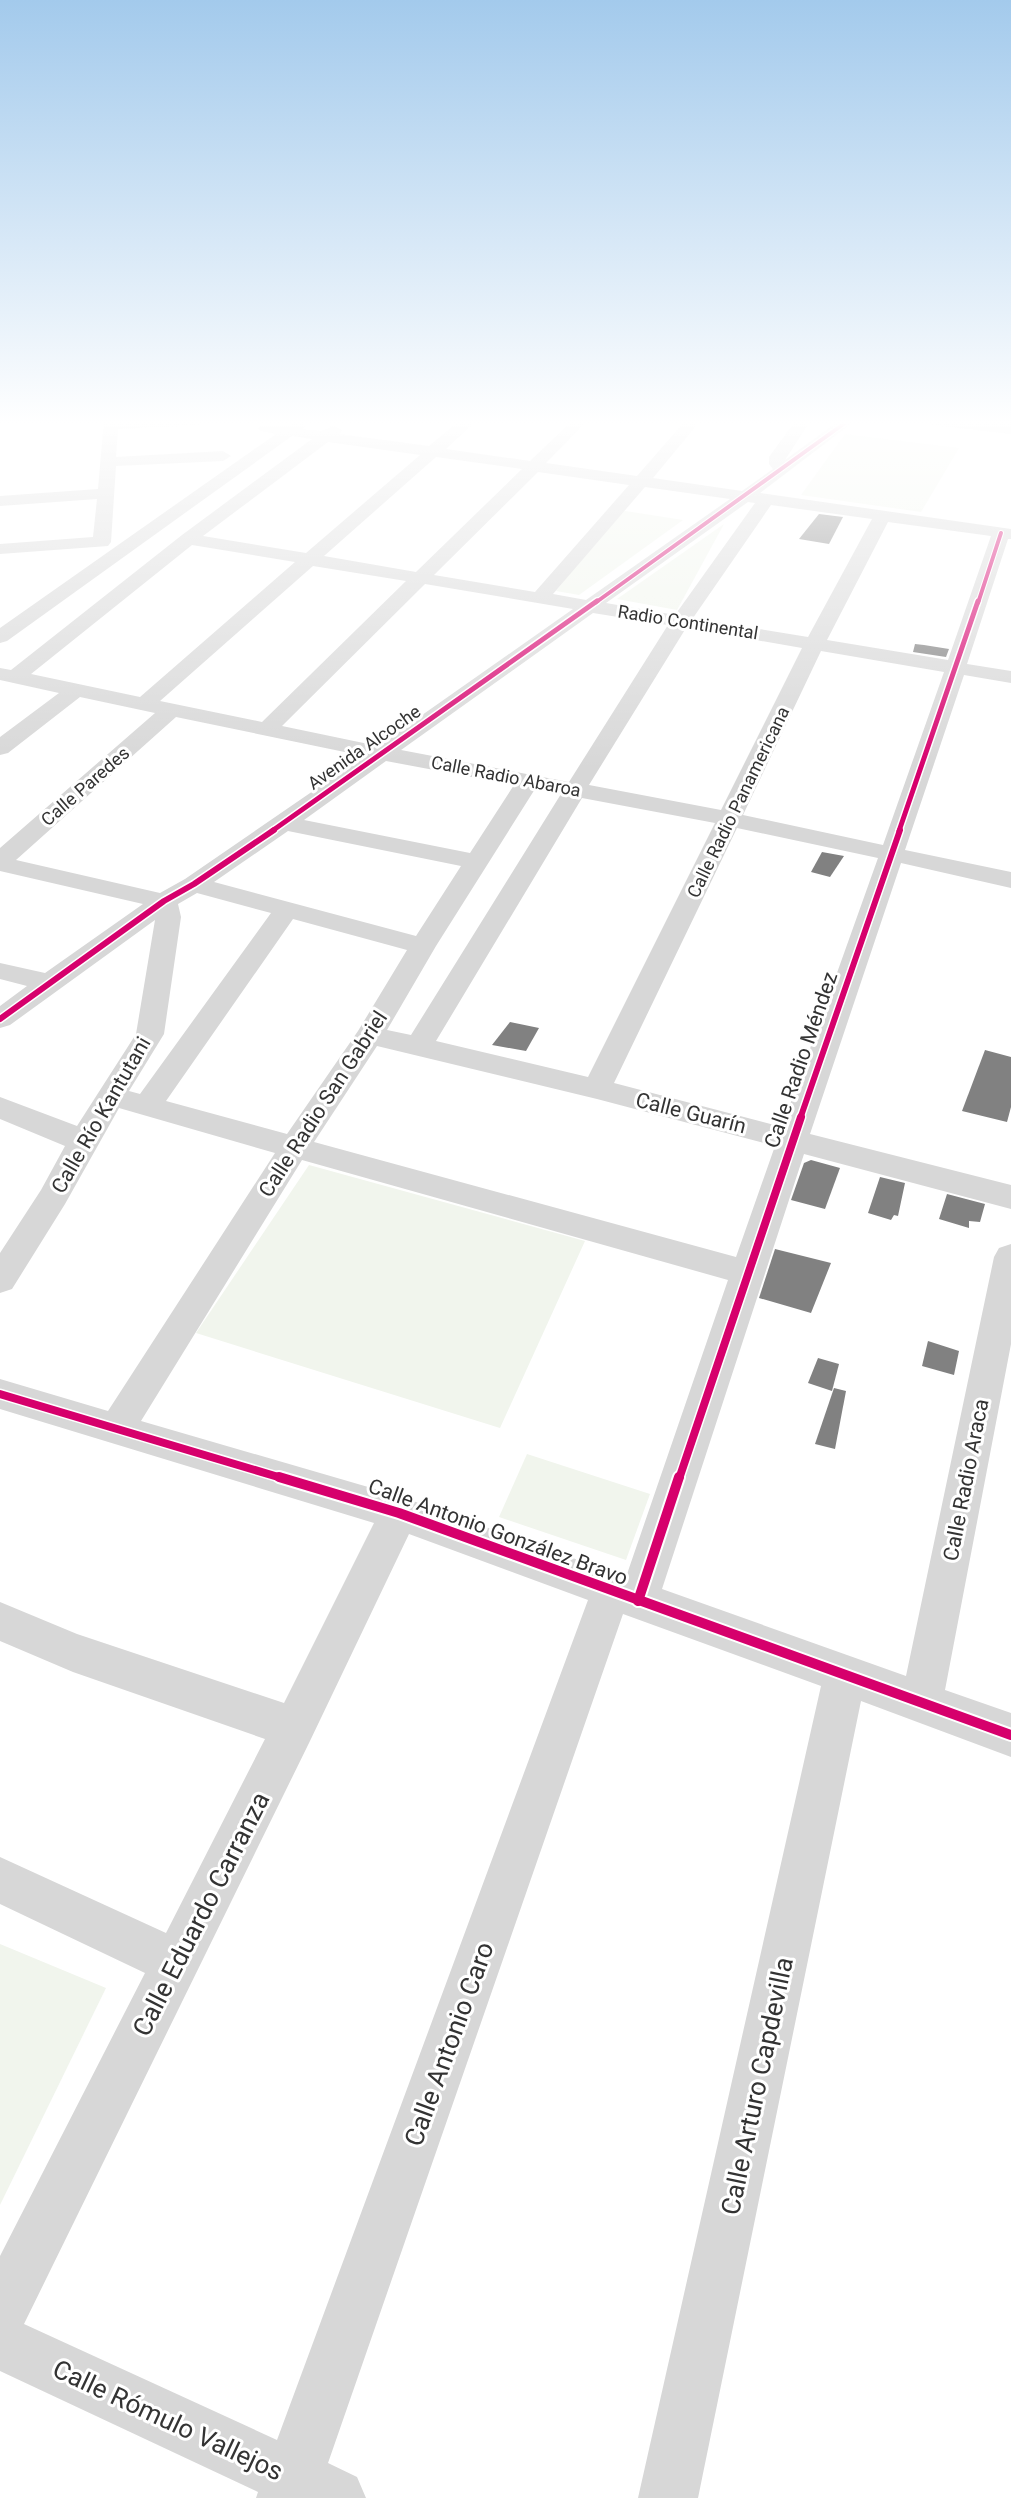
<svg xmlns="http://www.w3.org/2000/svg" width="1011" height="2498" viewBox="0 0 1011 2498" font-family="Roboto,sans-serif">
	<style>
		.green { fill: #f1f5ed }
		.building { fill: #818181 }
		.lines { fill: none; stroke-linecap: round; stroke-linejoin: round }
		.minor { fill: #d7d7d7; fill-rule: evenodd }
		.cycleway-far4-casing { stroke: #fff; stroke-width: 6 }
		.cycleway-far3-casing { stroke: #fff; stroke-width: 8 }
		.cycleway-far2-casing { stroke: #fff; stroke-width: 9 }
		.cycleway-far1-casing { stroke: #fff; stroke-width: 11 }
		.cycleway-casing { stroke: #fff; stroke-width: 14 }
		.cycleway-far4 { stroke: #d6006c; stroke-width: 4 }
		.cycleway-far3 { stroke: #d6006c; stroke-width: 5 }
		.cycleway-far2 { stroke: #d6006c; stroke-width: 6 }
		.cycleway-far1 { stroke: #d6006c; stroke-width: 8 }
		.cycleway { stroke: #d6006c; stroke-width: 10 }
		.labels { text-anchor: middle; dominant-baseline: central; stroke-width: 6; stroke-linejoin: round; paint-order: stroke }
		.far-street-label { font-size: 18px; fill: #333; stroke: #fff }
		.street-label { font-size: 21px; fill: #333; stroke: #fff }
		.near-street-label { font-size: 26px; fill: #333; stroke: #fff }
	</style>
	<rect width="100%" height="100%" fill="#fff"/>
	<!-- green -->
	<g class="green">
		<polygon points="845,434 959,448 921,512 801,495"/>
		<polygon points="619,510 683,520 579,595 556,591"/>
		<polygon points="724,524 677,610 617,599"/>
		<polygon points="309,1165 585,1241 500,1428 196,1333"/>
		<polygon points="527,1454 650,1494 626,1560 499,1517"/>
		<polygon points="0,1944 106,1988 0,2205"/>
	</g>
	<!-- building -->
	<g class="building">
		<polygon points="819,514 843,517 829,544 799,539"/>
		<polygon points="915,644 924,645 949,649 946,657 913,652"/>
		<polygon points="822,852 844,856 830,877 811,872"/>
		<polygon points="510,1022 539,1028 526,1051 492,1045"/>
		<polygon points="985,1050 1011,1057 1011,1107 1007,1122 962,1111"/>
		<polygon points="811,1160 840,1168 825,1209 791,1200 804,1163"/>
		<polygon points="880,1177 905,1183 898,1216 894,1215 891,1220 868,1213"/>
		<polygon points="947,1194 985,1204 980,1222 969,1221 969,1228 939,1219"/>
		<polygon points="775,1249 831,1263 811,1313 759,1298"/>
		<polygon points="928,1341 959,1351 954,1375 922,1366"/>
		<polygon points="818,1358 839,1364 832,1391 808,1383"/>
		<polygon points="834,1388 846,1391 835,1449 815,1444"/>
	</g>
	<g class="lines">
		<!-- minor -->
		<g class="minor">
			<polygon points="104,420 208,420 200,425 118,429 116,457 223,451 231,456 223,461 116,466 111,542 108,546 0,554 0,544 93,537 97,499 0,506 0,496 98,489"/>
			<path d="M460,420H477L446,449L530,461L573,420H588L546,463L637,476L686,420H701L653,478L742,491L773,469L769,464V457L796,420H811L785,460L840,420H856L760,493L1011,529V539H1008L967,664L1011,671V683L964,675L905,850L1011,872V888L901,863L810,1134L1011,1185V1209L804,1154L662,1589L906,1676L994,1257L999,1248L1011,1244V1344L945,1690L1011,1713V1757L861,1701L698,2498H638L821,1686L623,1614L328,2463L357,2477L366,2498H256L258,2492L0,2371V2256L145,1973L0,1904V1857L166,1933L265,1739L73,1672L0,1641V1602L77,1634L284,1703L374,1523L0,1409V1379L108,1411L275,1153L119,1108L65,1204L12,1289L0,1293V1253L41,1190L65,1146L0,1119V1097L77,1126L136,1034L155,920L10,1025L0,1028V1006L27,986L0,979V963L45,973L143,904L0,871V848L155,713L80,697L8,753L0,755V737L59,693L0,680V668L11,670L182,535L312,439L292,436L7,641L0,643V628L276,434L261,431L258,428L261,425L287,426L297,421L302,423L305,426L303,429L322,431L334,425L342,430L339,434L429,446ZM328,442L420,455L306,553L203,536ZM436,457L522,469L416,572L324,556ZM538,472L629,485L535,592L434,575ZM645,487L730,499L586,600L553,594ZM748,502L755,503L675,615L606,603ZM771,505L872,519L808,637L693,618ZM888,522L991,536L948,660L827,640ZM192,545L295,562L140,697L31,674ZM313,566L406,581L262,722L160,701ZM425,584L573,609L378,746L282,726ZM593,613L668,625L569,782L401,750ZM686,628L802,648L721,810L589,785ZM821,651L944,672L883,845L743,815ZM176,717L364,756L185,879L160,893L16,860ZM386,761L514,785L470,853L304,820ZM535,789L561,794L411,1035L387,1030L436,946ZM582,798L715,823L588,1077L436,1041ZM737,828L878,858L782,1127L614,1083ZM288,831L461,866L416,936L214,882ZM197,893L271,913L140,1094L129,1091L164,1034L181,917L178,904ZM293,919L407,950L358,1031L287,1134L166,1101ZM377,1046L597,1099L775,1146L736,1257L314,1142ZM302,1160L728,1280L626,1577L399,1496L141,1421ZM409,1534L588,1600L277,2440L24,2324L309,1743Z"/>
			<polygon points="924,420 970,420 1011,424 1011,434 932,425"/>
		</g>
		<defs>
			<g id="cycleway-far4">
				<polyline points="595,603 849,420"/>
				<polyline points="978,603 1001,533"/>
			</g>
			<g id="cycleway-far3">
				<polyline points="272,831 597,601"/>
				<polyline points="899,831 978,601"/>
			</g>
			<g id="cycleway-far2">
				<polyline points="0,1019 164,901 194,884 274,830"/>
				<polyline points="800,1119 900,830"/>
			</g>
			<g id="cycleway-far1">
				<polyline points="0,1394 285,1479"/>
				<polyline points="679,1479 801,1117"/>
			</g>
			<g id="cycleway">
				<polyline points="279,1477 399,1513 1011,1735"/>
				<polyline points="638,1601 679,1477"/>
			</g>
		</defs>
		<!-- cycleway-far4 casing -->
		<use href="#cycleway-far4" class="cycleway-far4-casing"/>
		<!-- cycleway-far3 casing -->
		<use href="#cycleway-far3" class="cycleway-far3-casing"/>
		<!-- cycleway-far2 casing -->
		<use href="#cycleway-far2" class="cycleway-far2-casing"/>
		<!-- cycleway-far1 casing -->
		<use href="#cycleway-far1" class="cycleway-far1-casing"/>
		<!-- cycleway casing -->
		<use href="#cycleway" class="cycleway-casing"/>
		<!-- cycleway-far4 -->
		<use href="#cycleway-far4" class="cycleway-far4"/>
		<!-- cycleway-far3 -->
		<use href="#cycleway-far3" class="cycleway-far3"/>
		<!-- cycleway-far2 -->
		<use href="#cycleway-far2" class="cycleway-far2"/>
		<!-- cycleway-far1 -->
		<use href="#cycleway-far1" class="cycleway-far1"/>
		<!-- cycleway -->
		<use href="#cycleway" class="cycleway"/>
	</g>
	<!-- sky -->
	<linearGradient id="sky" x2="0" y2="1"><stop stop-color="#a3caec"/><stop offset="0.55" stop-color="#fff"/><stop offset="1" stop-color="#fff" stop-opacity="0"/></linearGradient>
	<rect width="1011" height="769" fill="url(#sky)"/>
	<g class="labels">
		<!-- far-street labels -->
		<g class="far-street-label">
			<text transform="translate(688 622) rotate(9)">Radio Continental</text>
			<text transform="translate(364 747) rotate(-35)">Avenida Alcoche</text>
			<text transform="translate(506 776) rotate(11)">Calle Radio Abaroa</text>
			<text transform="translate(85 786) rotate(-41)">Calle Paredes</text>
			<text transform="translate(738 802) rotate(-64)">Calle Radio Panamericana</text>
		</g>
		<!-- street labels -->
		<g class="street-label">
			<text transform="translate(801 1060) rotate(-71)">Calle Radio Méndez</text>
			<text transform="translate(323 1104) rotate(-57)">Calle Radio San Gabriel</text>
			<text transform="translate(691 1113) rotate(14)">Calle Guarín</text>
			<text transform="translate(101 1115) rotate(-60)">Calle Río Kantutani</text>
			<text transform="translate(966 1480) rotate(-79)">Calle Radio Araca</text>
			<text transform="translate(498 1532) rotate(20)">Calle Antonio González Bravo</text>
		</g>
		<!-- near-street labels -->
		<g class="near-street-label">
			<text transform="translate(201 1914) rotate(-63)">Calle Eduardo Carranza</text>
			<text transform="translate(449 2044) rotate(-70)">Calle Antonio Caro</text>
			<text transform="translate(757 2086) rotate(-78)">Calle Arturo Capdevilla</text>
			<text transform="translate(168 2420) rotate(25)">Calle Rómulo Vallejos</text>
		</g>
	</g>
</svg>
